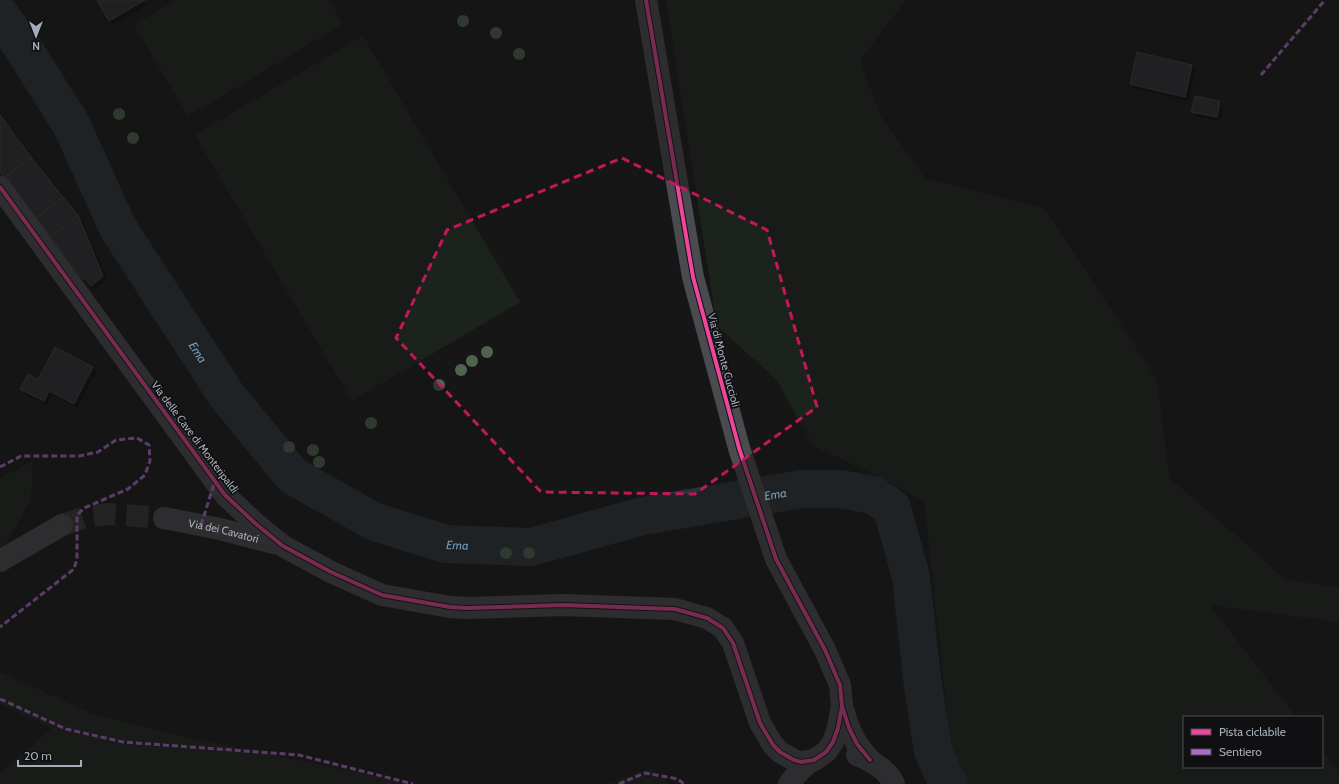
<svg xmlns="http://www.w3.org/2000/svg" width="1339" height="784" viewBox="0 0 1339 784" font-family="Cabin,sans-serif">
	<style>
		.green { fill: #1b231c }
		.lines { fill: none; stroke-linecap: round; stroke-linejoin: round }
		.river { stroke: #283239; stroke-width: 38 }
		.building { fill: #2f2f30; stroke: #3e3f42; filter: url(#shadow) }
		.minor-tunnel { stroke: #333436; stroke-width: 22; stroke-dasharray: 22 11; stroke-linecap: butt }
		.minor { stroke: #494b4f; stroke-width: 22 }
		.quiet { stroke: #b06ccc; stroke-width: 3; stroke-dasharray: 6 3; stroke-linecap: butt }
		.cycleway-casing { stroke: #101012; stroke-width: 6 }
		.cycleway { stroke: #ed469a; stroke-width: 4 }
		.tree { fill: #4e644e }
		.marked { fill: none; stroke: #c2185b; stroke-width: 3; stroke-dasharray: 8 5; stroke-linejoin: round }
		.labels { text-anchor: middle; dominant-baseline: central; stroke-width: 3.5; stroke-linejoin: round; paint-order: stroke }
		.street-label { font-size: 11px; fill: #a5adb8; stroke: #101012 }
		.water-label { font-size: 12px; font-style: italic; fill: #7a9eb6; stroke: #101012 }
	</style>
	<defs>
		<filter id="shadow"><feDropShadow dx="3.5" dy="3.5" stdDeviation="1" flood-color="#0009"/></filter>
	</defs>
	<rect width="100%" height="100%" fill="#161616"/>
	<!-- green -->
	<g class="green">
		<polygon points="176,0 329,0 343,24 188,116 134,25"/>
		<polygon points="666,0 906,0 860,60 880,115 925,178 1045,209 1157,380 1169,478 1247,545 1284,579 1339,588 1339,622 1210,605 1296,717 1184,717 1184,767 1322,767 1322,750 1339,772 1339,784 960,784 954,774 924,501 862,468 813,446 777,380 717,326"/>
		<polygon points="363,36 520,302 352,401 195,135"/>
		<polygon points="33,461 31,499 0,555 0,478"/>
		<polygon points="0,672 91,713 185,737 389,779 403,784 0,784 0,773 52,728 0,704"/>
		<polygon points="649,769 671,784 606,784"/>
	</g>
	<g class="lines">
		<!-- river -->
		<path class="river" id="s1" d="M0,15L14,34L71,124L118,228L227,396L293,476L375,522L446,544L531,547L643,516L802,489H840L873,495L892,508L911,577L922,678L933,751L948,784"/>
	</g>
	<!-- building -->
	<g class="building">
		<polygon points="97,0 145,0 109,21"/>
		<polygon points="1137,52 1192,65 1185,97 1130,84"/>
		<polygon points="1195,96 1220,101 1217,117 1191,112"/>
		<polygon points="0,115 31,157 4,178 0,172"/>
		<polygon points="31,157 63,197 36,218 4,178"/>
		<polygon points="63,197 78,215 51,237 36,218"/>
		<polygon points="78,215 103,276 91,286 85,278 83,280 51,237"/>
		<polygon points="55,347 93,367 74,404 49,391 44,401 20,389 28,374 38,380"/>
	</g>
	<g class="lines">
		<!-- minor-tunnel -->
		<polyline class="minor-tunnel" points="62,525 86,517 109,514 164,518"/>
		<!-- minor -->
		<g class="minor">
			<polyline points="646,0 693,277 739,448 776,559 825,650 840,685 842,706 849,728 857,744 870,760"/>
			<polyline points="0,187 225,495 256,524 283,546 331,572 382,595 450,607 467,608 563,605 675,609 707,618 723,628 733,643 760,723 773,745 780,752 794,760 801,762 814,760 826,752 833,742 838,728 842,706"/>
			<path id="s2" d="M164,518L220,529L274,543"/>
			<polyline points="0,561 62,525"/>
			<path d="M857,755C872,761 887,769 894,784"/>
			<path d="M789,784C797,773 805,764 817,758"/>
		</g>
		<!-- quiet -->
		<g class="quiet">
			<polyline points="1261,75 1325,0"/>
			<polyline points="0,467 21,456 79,456 98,452 116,440 137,438 149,445 150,461 145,475 128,489 84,508 77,515 77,559 74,569 0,627"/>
			<polyline points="201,525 215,481"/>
			<polyline points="0,699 66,729 123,742 299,755 413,784"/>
			<polyline points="619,784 645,773 678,779 684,784"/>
		</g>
		<defs>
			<g id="cycleway">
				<polyline points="646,0 693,277 739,448 776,559 825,650 840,685 842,706 849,728 857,744 870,760"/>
				<polyline points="0,187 225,495 256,524 283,546 331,572 382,595 450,607 467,608 563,605 675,609 707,618 723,628 733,643 760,723 773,745 780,752 794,760 801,762 814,760 826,752 833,742 838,728 842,706"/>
			</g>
		</defs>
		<!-- cycleway casing -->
		<use href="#cycleway" class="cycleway-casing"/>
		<!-- cycleway -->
		<use href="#cycleway" class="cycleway"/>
	</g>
	<!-- trees -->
	<g class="tree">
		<circle cx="463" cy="21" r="6"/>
		<circle cx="496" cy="33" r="6"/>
		<circle cx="519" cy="54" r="6"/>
		<circle cx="119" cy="114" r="6"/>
		<circle cx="133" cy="138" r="6"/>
		<circle cx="487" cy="352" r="6"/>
		<circle cx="472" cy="361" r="6"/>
		<circle cx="461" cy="370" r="6"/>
		<circle cx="439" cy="385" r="6"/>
		<circle cx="371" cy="423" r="6"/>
		<circle cx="289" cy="447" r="6"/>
		<circle cx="313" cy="450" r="6"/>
		<circle cx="319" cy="462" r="6"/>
		<circle cx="506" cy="553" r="6"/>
		<circle cx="529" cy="553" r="6"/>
	</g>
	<!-- marked area -->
	<path d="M0 0H1339V784H0ZM622,158L767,230L817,407L695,494L541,492L396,338L447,230Z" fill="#161616" fill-opacity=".55" fill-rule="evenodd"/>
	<path class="marked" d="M622,158L767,230L817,407L695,494L541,492L396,338L447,230Z"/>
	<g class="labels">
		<!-- street labels -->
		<g class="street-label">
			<text transform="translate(724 360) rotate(75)">Via di Monte Cuccioli</text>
			<text transform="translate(195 437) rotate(53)">Via delle Cave di Monteripaldi</text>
			<text stroke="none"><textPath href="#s2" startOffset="61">Via dei Cavatori</textPath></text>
		</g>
		<!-- water labels -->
		<g class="water-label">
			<text stroke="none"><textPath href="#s1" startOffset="392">Ema</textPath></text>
			<text stroke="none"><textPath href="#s1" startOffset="1052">Ema</textPath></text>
			<text stroke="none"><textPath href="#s1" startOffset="728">Ema</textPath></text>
		</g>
	</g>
	<!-- legend -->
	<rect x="1183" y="716" width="140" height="52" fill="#101012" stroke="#4c4f54"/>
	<rect x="1191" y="729" width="20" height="6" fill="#ed469a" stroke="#4c4f54"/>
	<text x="1219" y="736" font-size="12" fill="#a5adb8">Pista ciclabile</text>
	<rect x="1191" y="749" width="20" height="6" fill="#b06ccc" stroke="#4c4f54"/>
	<text x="1219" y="756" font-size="12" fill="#a5adb8">Sentiero</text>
	<!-- north arrow -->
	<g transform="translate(36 36) rotate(180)" stroke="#101012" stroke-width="3" paint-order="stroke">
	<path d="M0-3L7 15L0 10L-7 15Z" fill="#a5adb8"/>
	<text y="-6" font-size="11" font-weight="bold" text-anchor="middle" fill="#a5adb8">N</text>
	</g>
	<!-- scale -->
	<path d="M18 760v6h63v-6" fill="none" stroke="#a5adb8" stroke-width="2"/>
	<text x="24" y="760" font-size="12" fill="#a5adb8" stroke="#101012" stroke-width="3" paint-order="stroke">20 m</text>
</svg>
